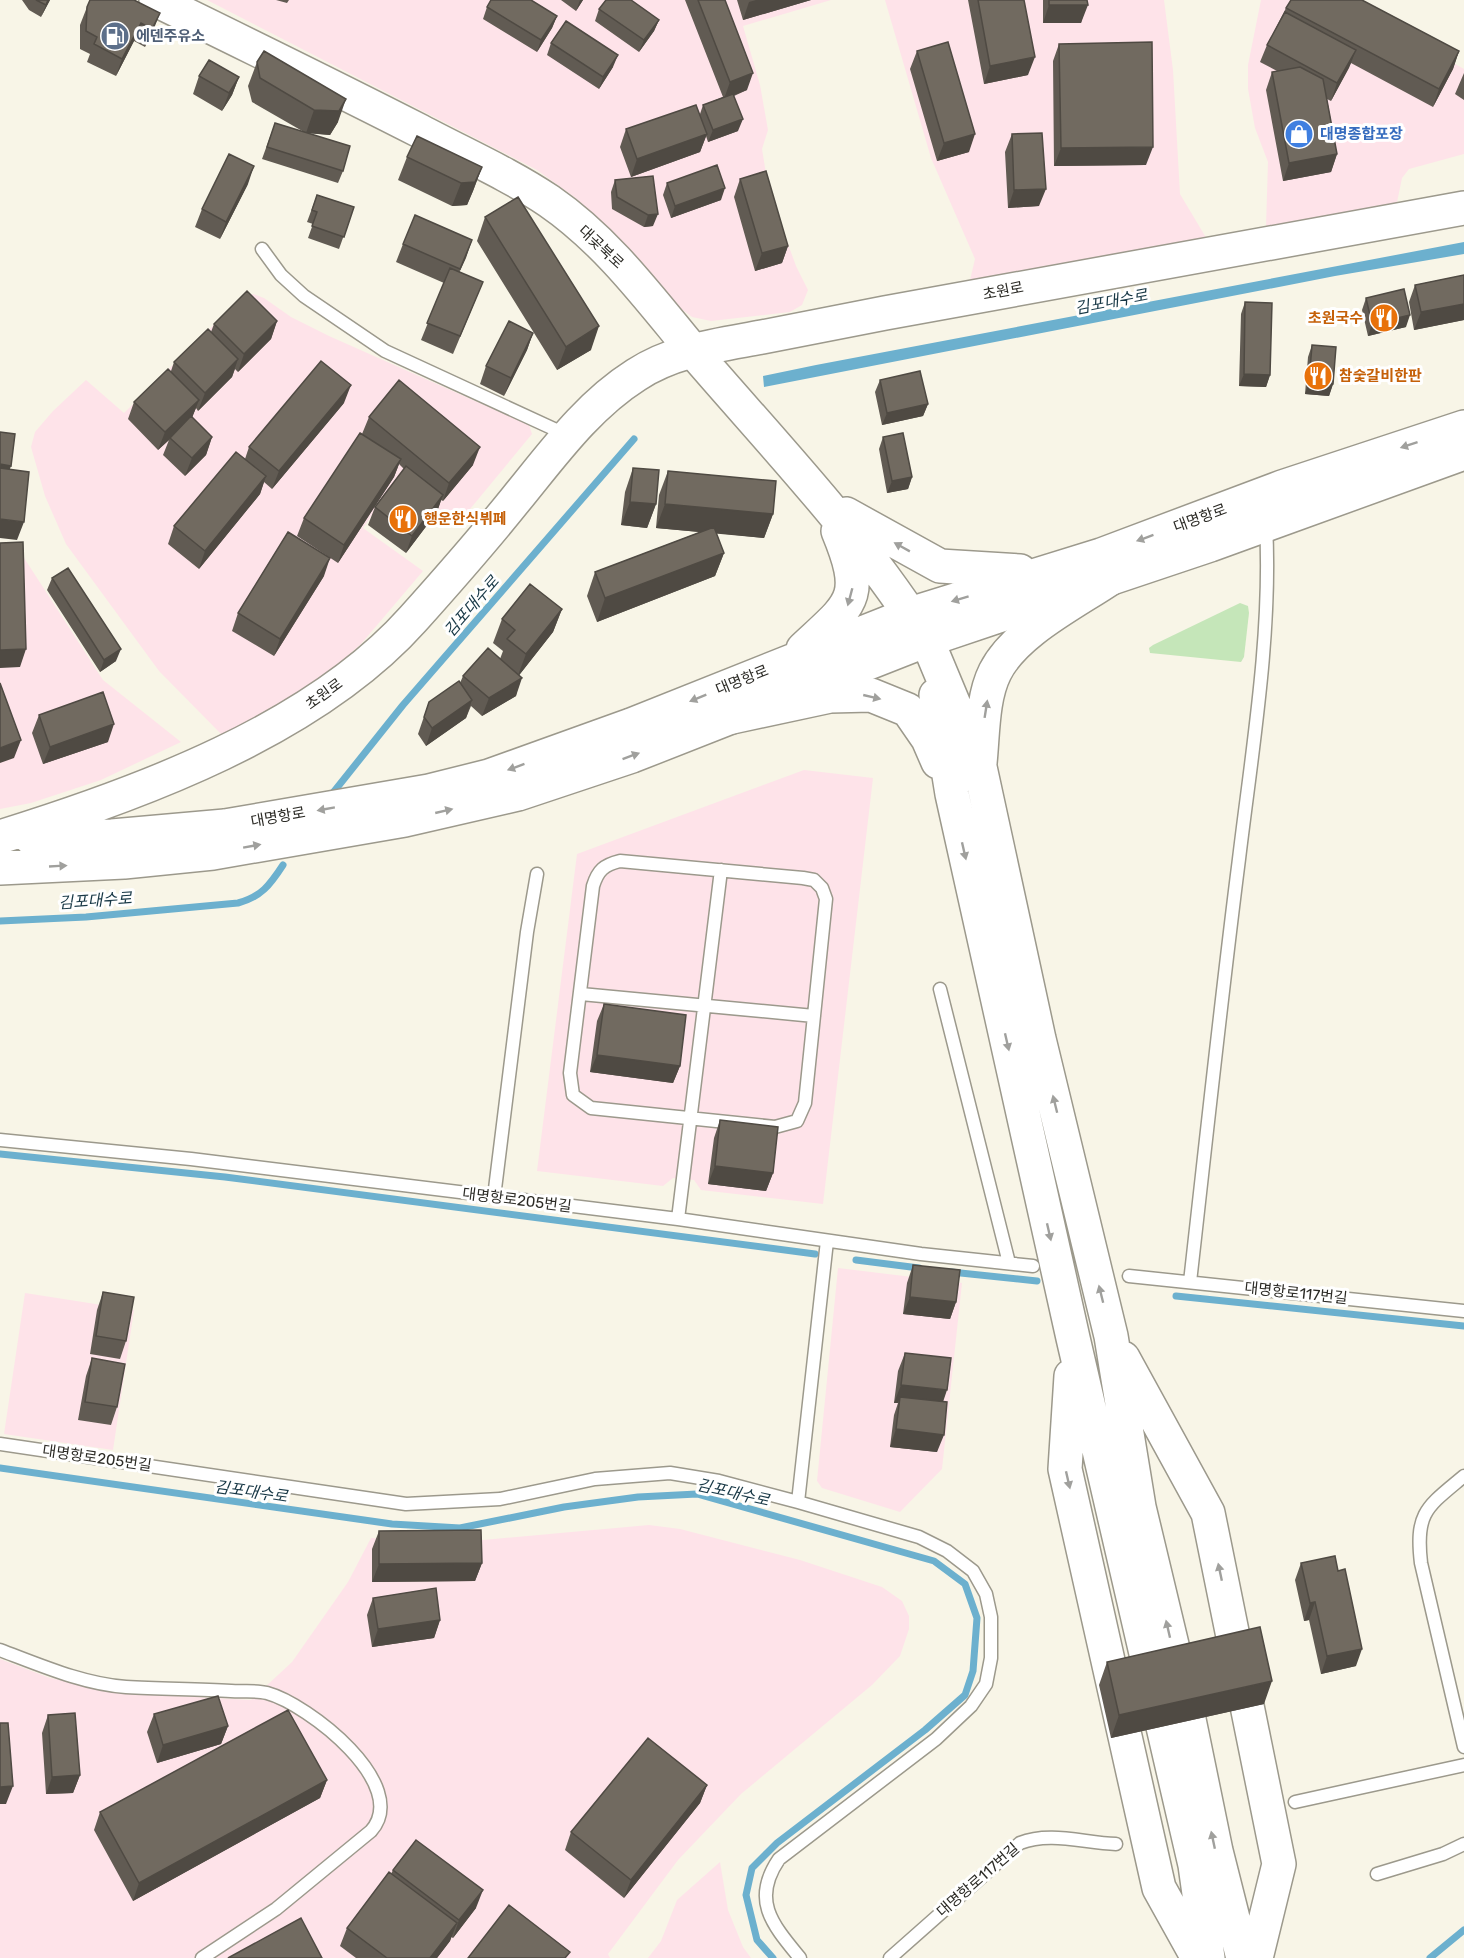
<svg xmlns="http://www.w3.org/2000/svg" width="1464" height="1958" font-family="Rubik,'Noto Sans KR',sans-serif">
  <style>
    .industrial { fill: #fee3e9 }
    .green { fill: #c5e6b9 }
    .water { fill: #6cb0ce }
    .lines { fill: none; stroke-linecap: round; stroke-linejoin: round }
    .stream { stroke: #6cb0ce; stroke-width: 7 }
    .lane-casing { stroke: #9c998c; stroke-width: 15 }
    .secondary-casing { stroke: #9c998c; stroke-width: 36 }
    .highway-casing { stroke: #9c998c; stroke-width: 36 }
    .lane { stroke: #fff; stroke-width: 12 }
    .secondary { stroke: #fff; stroke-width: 33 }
    .highway { stroke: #fff; stroke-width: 33 }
    .wall { fill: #615b53 }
    .shaded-wall { fill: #4f4a43 }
    .building { fill: #716a60; stroke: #4f4a43; stroke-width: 1.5 }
    .oneway { fill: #a0a09d }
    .labels { text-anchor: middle; stroke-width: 6; stroke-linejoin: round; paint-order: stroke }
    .service-label { font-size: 15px; font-weight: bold; fill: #4e5e75; stroke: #fff; text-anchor: start }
    .shop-label { font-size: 15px; font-weight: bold; fill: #366cbe; stroke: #fff; text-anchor: start }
    .street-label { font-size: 15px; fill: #2c2b26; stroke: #fff }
    .food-label { font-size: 15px; font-weight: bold; fill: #c56008; stroke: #fff; text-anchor: start }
    .water-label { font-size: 16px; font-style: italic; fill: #173745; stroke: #fff }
  </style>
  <rect width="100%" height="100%" fill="#f8f5e7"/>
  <path class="industrial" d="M207,0H831L743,26L760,85L768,130L762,149L769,192L796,266L808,290L802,305L790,312L711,321L692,317L676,305L619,240L577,199L537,170Z
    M885,0H1164L1173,70L1180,194L1211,246L975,288L970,280L975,259L931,158Z
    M1261,0H1342L1464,69V154L1409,169L1402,178L1396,207L1271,231L1266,226L1268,162L1255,128L1248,89V65Z
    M253,294L264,298L291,317L329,336L529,425L532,434L461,520L449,517L398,478L363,528L423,571L361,644L304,694L223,736L159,671L66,544L45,496L31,447L35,432L53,411L86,380L124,413L242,297Z
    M0,545L17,547L103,680L181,742L101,780L31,803L0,809Z
    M804,770L873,778L823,1204L701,1190L694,1180L673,1178L663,1186L537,1171L577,854Z
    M838,1268L962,1283L942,1469L900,1512L822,1488L817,1481Z
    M25,1293L134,1310L113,1450L4,1434Z
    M649,1525L680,1529L800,1560L882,1587L902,1601L909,1616V1629L900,1656L872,1685L741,1794L678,1860L608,1954L610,1958H0V1659L50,1678L121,1693L251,1700L292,1662L348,1582L371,1538L461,1542Z
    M720,1862L728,1910L743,1947L751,1958H648L661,1941L677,1900Z"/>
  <path class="green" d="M1240,603L1248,606L1249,613L1244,657L1241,662L1150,653L1149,648L1153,645Z"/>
  <path class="water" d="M1464,242V254L1335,276L764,387L763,376L816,365Z"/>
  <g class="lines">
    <path class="stream" d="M332,794L403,705L634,439
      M0,921L86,917L238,903C261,897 270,885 283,865
      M0,1154L225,1177L815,1254
      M856,1260L919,1268
      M951,1272L1037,1281
      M1176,1296L1464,1326
      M0,1468L392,1524L460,1528L564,1507L638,1497L697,1494L934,1561L965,1584L977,1618L973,1671L965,1695L925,1730L777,1843L752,1868L746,1895L757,1940L773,1958
      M1430,1958L1464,1930"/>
    <g class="lane-casing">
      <path id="lane" d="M262,249L281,275L304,296L385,351L567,435
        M620,861L803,878L814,880L822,888L826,899L805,1103L797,1121L775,1127L591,1108L573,1095L570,1073L593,886C598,870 604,865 620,861Z
        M940,989L1009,1263
        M581,994L814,1016
        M0,1140L191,1159L678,1219L921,1254L1033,1266
        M494,1197L527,932L537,874
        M678,1219L721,870
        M1129,1276L1464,1311
        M1190,1282C1206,1141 1221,1000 1239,859C1252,751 1272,633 1266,525
        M0,1444L406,1504L500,1499L595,1479L670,1473L719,1481L798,1502L919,1537L947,1551L973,1571L986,1594L991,1617V1658L986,1684L971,1706L936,1739L779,1859C751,1900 772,1924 800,1958
        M1464,1476C1427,1507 1415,1512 1421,1563L1464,1747
        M798,1502L827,1241
        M0,1650C40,1665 83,1684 126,1687C161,1689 196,1689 231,1691C242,1692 256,1690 267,1693C308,1704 412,1785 371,1831L276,1909L202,1958
        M1295,1802L1464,1765
        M1377,1874L1443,1854L1464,1844
        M890,1958L1020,1843C1050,1831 1084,1843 1116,1844"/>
    </g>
    <g class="secondary-casing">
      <path id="secondary" d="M156,0C244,43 332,86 420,131C463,154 509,174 549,201C607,241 649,298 693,351C772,443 855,529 921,631
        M846,514L940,566L1020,571
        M803,649C852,603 866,599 838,531
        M0,837C139,794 314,730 413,619C448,580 483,540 516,499C552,455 587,406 636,375C674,350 719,345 762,337C803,329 844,321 885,313C1078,277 1271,242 1464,208
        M32,839L112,836L225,826L429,791L489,776L631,725L910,614L1101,555L1282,487L1464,427
        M0,868L124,862L213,853L405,820L518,794L632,756L927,640L1210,545L1464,453"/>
    </g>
    <g class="highway-casing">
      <path id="highway" d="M927,640L980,767L1039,1039L1111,1336L1139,1507L1184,1695L1216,1851L1243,1958
        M936,695L952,794L1073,1338L1195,1865L1208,1958
        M732,717L830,696L871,695L908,710L928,739L938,762
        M980,763C983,734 982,698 995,672C1015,632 1074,603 1111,578
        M1123,1358L1208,1513L1279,1864L1256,1958
        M1071,1376L1065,1469L1159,1888L1198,1958"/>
    </g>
    <use href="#lane" class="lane"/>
    <use href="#secondary" class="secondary"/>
    <use href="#highway" class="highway"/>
  </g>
  <path class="wall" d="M22,0H50L41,17L29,10Z
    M134,0L153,31L145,47L134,41L116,76L87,62L90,54L80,49V25L87,7Z
    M276,0H289L287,3Z
    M561,0H583L576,11Z
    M685,0H725L747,90L734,96L738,131L708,142L706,136L700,152L631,177L620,147L626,129L700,114L703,105L723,97Z
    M737,0H811L743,20Z
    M968,0H1024L1028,75L984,84Z
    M1043,0H1087L1081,23H1043Z
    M487,7L557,16L552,28L537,52L483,19Z
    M1286,8L1459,51L1453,69L1433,107L1351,63L1331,101L1327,99L1337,154L1331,172L1283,181L1266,90L1272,72L1277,71L1260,62L1267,45Z
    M599,9L659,20L654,31L639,52L595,21Z
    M551,43L613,67L599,89L547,55Z
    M1059,44L1146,165L1054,166L1053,61Z
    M917,51L969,152L937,161L910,69Z
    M257,62L338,122L330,135L308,133L343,171L338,183L262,159L275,123L304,132L252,102L248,86Z
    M1464,73V100L1455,94Z
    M199,76L239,77L232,95L222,111L193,94Z
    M1012,134L1039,206L1008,208L1005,152Z
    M407,157L482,167L473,191L467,205L452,206L398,180Z
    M653,176V226L644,227L612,209L611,192L615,180Z
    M740,179L788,246L782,263L755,271L734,197Z
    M667,183L721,200L671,218L663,195Z
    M248,184L220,239L195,227L202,209Z
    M317,195L354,207L339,249L308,238L313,224L307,222Z
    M485,217L591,350L557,370L477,241Z
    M472,240L459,272L476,299L453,354L421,340L444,283L396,262L403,244Z
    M1464,275V320L1414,330L1409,302L1415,285Z
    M1366,298L1406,327L1368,336L1362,310Z
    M1245,302L1270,375L1266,387L1239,386L1241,314Z
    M277,321L271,339L238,372L235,369L232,377L198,411L196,408L192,417L212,437L206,455L185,476L163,455L169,440L158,450L128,419L134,402L171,371L174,362L211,332L214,324Z
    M533,333L527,350L504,396L480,384L486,366Z
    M1312,345L1333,384L1329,396L1305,394L1308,357Z
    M880,380L928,404L923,416L882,425L875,392Z
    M344,403L272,489L264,482L260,494L199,569L168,544L174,526L245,459L249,447Z
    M369,417L473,465L443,501L441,500L437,512L406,553L368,525L375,507L404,469L399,464L394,477L338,563L297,536L304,518L362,434Z
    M883,437L912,477L908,489L887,493L879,449Z
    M633,468L656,504L647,528L621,525L625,492Z
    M668,471L773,514L764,538L716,533L724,553L715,576L597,622L587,596L595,572L700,532L656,528L659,495Z
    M324,576L274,656L232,631L238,613Z
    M52,578L116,661L100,672L47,590Z
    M562,609L553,632L519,675L516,696L482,716L471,706L466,718L426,746L418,734L429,702L460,683L463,676L500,659L503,651L493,643L502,619Z
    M39,715L108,742L43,764L32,733Z
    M604,1004L680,1066L673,1083L590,1072L597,1021Z
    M720,1120L773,1173L766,1191L708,1184L714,1138Z
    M913,1265L956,1302L950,1319L903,1314L907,1283Z
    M103,1292L126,1341L120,1359L90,1354L97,1310Z
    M905,1353L943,1402L937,1452L890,1447L894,1415L898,1403H894L898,1371Z
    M92,1358L117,1407L111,1425L78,1420L86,1376Z
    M379,1531L482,1563L475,1581L372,1582V1549Z
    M1301,1563L1356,1666L1321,1674L1309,1620L1304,1621L1295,1580Z
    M373,1598L440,1620L434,1638L372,1647L367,1615Z
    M1107,1662L1264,1704L1111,1738L1099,1685Z
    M154,1714L228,1726L221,1744L157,1763L147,1732Z
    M48,1715L80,1775L73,1793L46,1794L42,1733Z
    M327,1780L320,1798L133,1901L94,1830L100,1812Z
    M707,1785L700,1803L624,1898L565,1850L571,1832Z
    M393,1870L476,1908L453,1938L451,1937L450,1941L437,1958H356L340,1946L347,1928L391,1874Z"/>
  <path class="shaded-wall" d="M48,0H50L41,17L46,5Z
    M580,0H583L576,11Z
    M756,0H811L743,20L749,2Z
    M1049,5H1088L1081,23H1043Z
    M160,13L153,31L145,47L152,29Z
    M557,16L552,28L537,52L541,40Z
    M659,20L654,31L639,52L644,40Z
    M141,23L134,41L116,76L122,59Z
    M1356,50L1349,68L1331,101L1337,83Z
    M1459,51L1453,69L1433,107L1439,89Z
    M618,55L613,67L599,89L603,77Z
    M1035,57L1028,75L984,84L990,66Z
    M753,73L747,90L724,99L730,82Z
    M239,77L232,95L222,111L229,93Z
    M346,99L338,122L330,135L306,133L314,110Z
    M743,119L738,131L708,142L713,130Z
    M707,134L700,152L631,177L637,159Z
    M975,134L969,152L937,161L944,143Z
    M1153,147L1146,165L1054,166L1061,148Z
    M1337,154L1331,172L1283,181L1289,163Z
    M254,166L248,184L220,239L226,222Z
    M482,167L473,191L467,205L452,206L461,183Z
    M725,188L721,200L671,218L675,206Z
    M1046,189L1039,206L1008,208L1014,190Z
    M658,214L653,226L644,227L648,215Z
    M472,240L466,258L453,286L460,269Z
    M788,246L782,263L755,271L762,253Z
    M1464,304V320L1414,330L1421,312Z
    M1410,315L1406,327L1368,336L1372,324Z
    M277,321L271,339L238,372L244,354Z
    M599,326L591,350L557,370L566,347Z
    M533,333L527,350L504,396L511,378Z
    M238,359L232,377L198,411L205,393Z
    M1244,374L1270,375L1266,387L1239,386Z
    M1309,382L1333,384L1329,396L1305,394Z
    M351,385L344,403L272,489L279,471Z
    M199,400L192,418L170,438L169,440L158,450L165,432Z
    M928,404L923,416L882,425L887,413Z
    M212,437L206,455L185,476L192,458Z
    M480,447L473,465L443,501L449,483Z
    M401,459L394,477L338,563L344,545Z
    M0,464L11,466L5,483H0Z
    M266,476L260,494L199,569L205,551Z
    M912,477L908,489L887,493L892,481Z
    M443,495L437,512L406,553L412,536Z
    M630,502L656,504L647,528L621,525Z
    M665,504L773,514L764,538L656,528Z
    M0,519L24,522L17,540L0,538Z
    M724,553L715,576L597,622L605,598Z
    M330,558L324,576L274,656L280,639Z
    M562,609L553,632L517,678L526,654Z
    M26,649L20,667L0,668V650Z
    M121,649L116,661L100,672L104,660Z
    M522,678L516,696L482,716L489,698Z
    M472,700L466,718L426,746L432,728Z
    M114,724L108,742L43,764L50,747Z
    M21,740L14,758L0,763V748Z
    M597,1055L680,1066L673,1083L590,1072Z
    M715,1166L773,1173L766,1191L708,1184Z
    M910,1297L956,1302L950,1319L903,1314Z
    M901,1385L947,1390L941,1408L900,1397L898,1403H894Z
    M896,1429L944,1435L937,1452L890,1447Z
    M482,1563L475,1581L372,1582L379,1564Z
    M1315,1602L1309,1620L1304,1621L1310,1603Z
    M440,1620L434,1638L372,1647L378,1629Z
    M1362,1649L1356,1666L1321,1674L1327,1656Z
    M1272,1681L1264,1704L1111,1738L1119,1715Z
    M228,1726L221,1744L157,1763L163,1745Z
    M80,1775L73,1793L46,1794L52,1777Z
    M327,1780L320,1798L133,1901L139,1883Z
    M707,1785L700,1803L624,1898L631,1880Z
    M13,1786L6,1804H0V1787Z
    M483,1890L476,1908L453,1938L459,1920Z
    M457,1923L450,1941L437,1958H430Z"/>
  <path class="building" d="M36,0H48L46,5Z
    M90,0H134L160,13L152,29L141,23L122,59L94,44L97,37L86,31L87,7Z
    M491,0H531L557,16L541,40L487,7Z
    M606,0H631L659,20L644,40L599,9Z
    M698,0H725L753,73L730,82Z
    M978,0H1024L1035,57L990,66Z
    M1049,0H1087L1088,5H1049Z
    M1291,0H1362L1459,51L1439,89L1286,8Z
    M1285,12L1356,50L1337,83L1267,45Z
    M566,21L618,55L603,77L551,43Z
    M948,42L975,134L944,143L917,51Z
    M1152,42L1153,147L1061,148L1059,44Z
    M264,51L346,99L339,111L314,110L260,78L257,62Z
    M209,60L239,77L229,93L199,76Z
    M1300,67L1323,79L1337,154L1289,163L1272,72Z
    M733,94L743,119L713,130L703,105Z
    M696,105L707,134L637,159L626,129Z
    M275,123L350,146L343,171L267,147Z
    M1042,133L1046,189L1014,190L1012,134Z
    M417,136L482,167L475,182L461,183L407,157Z
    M229,154L254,166L226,222L202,209Z
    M717,165L725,188L675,206L667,183Z
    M766,171L788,246L762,253L740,179Z
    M653,176L658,214L648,215L617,197L615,180Z
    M317,195L354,207L344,237L312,226L317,212L312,210Z
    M518,197L599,326L566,347L485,217Z
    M415,215L472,240L460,269L403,244Z
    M450,268L483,282L460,336L427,323Z
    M1464,275V304L1421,312L1415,285Z
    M1404,289L1410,315L1372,324L1366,298Z
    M247,291L277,321L244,354L214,324Z
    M1245,302L1272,303L1270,375L1244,374Z
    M509,321L533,333L511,378L486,366Z
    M208,329L238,359L205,393L174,362Z
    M1312,345L1336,347L1333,384L1309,382Z
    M321,361L351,385L279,471L249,447Z
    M168,369L199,400L165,432L134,402Z
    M920,371L928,404L887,413L880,380Z
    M399,380L480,447L449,483L369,417Z
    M191,416L212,437L192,458L170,438Z
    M0,432L15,434L11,466L0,464Z
    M360,433L401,459L344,545L304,518Z
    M903,433L912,477L892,481L883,437Z
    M236,452L266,476L205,551L174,526Z
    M406,466L443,495L412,536L375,507Z
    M0,468L29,472L24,522L0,519Z
    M633,468L659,470L656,504L630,502Z
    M668,471L776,481L773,514L665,504Z
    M714,527L724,553L605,598L595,572Z
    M288,532L330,558L280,639L238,613Z
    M23,542L26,649L0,650V543Z
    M68,568L121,649L104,660L52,578Z
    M530,584L562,609L526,654L507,639L515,630L502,619Z
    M488,648L522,678L489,698L463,676Z
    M459,681L472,700L432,728L424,717L429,702Z
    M0,683L21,740L0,748Z
    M103,692L114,724L50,747L39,715Z
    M604,1004L686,1015L680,1066L597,1055Z
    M720,1120L778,1127L773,1173L715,1166Z
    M913,1265L960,1270L956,1302L910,1297Z
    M103,1292L134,1297L126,1341L96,1336Z
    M905,1353L951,1358L947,1390L901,1385Z
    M92,1358L125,1364L117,1407L85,1402Z
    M900,1397L947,1402L944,1435L896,1429Z
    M481,1530L482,1563L379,1564V1531Z
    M1335,1556L1338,1571L1345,1569L1362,1649L1327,1656L1315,1602L1310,1603L1301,1563Z
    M436,1588L440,1620L378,1629L373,1598Z
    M1260,1627L1272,1681L1119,1715L1107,1662Z
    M218,1696L228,1726L163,1745L154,1714Z
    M288,1710L327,1780L139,1883L100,1812Z
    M75,1713L80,1775L52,1777L48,1715Z
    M0,1723H8L13,1786L0,1787Z
    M648,1738L707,1785L631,1880L571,1832Z
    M416,1840L483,1890L459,1920L393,1870Z
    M389,1872L457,1923L430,1958H387L347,1928Z
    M509,1905L570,1952L565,1958H468Z
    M301,1918L322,1958H228Z"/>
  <defs><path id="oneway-solid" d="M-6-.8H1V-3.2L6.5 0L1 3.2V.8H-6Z" transform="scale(1.5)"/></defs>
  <g class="oneway">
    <use href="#oneway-solid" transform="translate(1409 445) rotate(162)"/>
    <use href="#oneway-solid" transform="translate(1145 538) rotate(160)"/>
    <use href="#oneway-solid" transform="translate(902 547) rotate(-151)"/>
    <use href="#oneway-solid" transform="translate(850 597) rotate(105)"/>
    <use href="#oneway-solid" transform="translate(960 599) rotate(163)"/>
    <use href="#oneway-solid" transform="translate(872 697) rotate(13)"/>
    <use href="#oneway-solid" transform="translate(698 698) rotate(158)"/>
    <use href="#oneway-solid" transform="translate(986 709) rotate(-81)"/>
    <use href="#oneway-solid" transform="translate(631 756) rotate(-20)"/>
    <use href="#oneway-solid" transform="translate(516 767) rotate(160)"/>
    <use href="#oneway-solid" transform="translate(326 809) rotate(170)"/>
    <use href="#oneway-solid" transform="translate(444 811) rotate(-13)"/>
    <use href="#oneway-solid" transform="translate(252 846) rotate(-10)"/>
    <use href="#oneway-solid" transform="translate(964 851) rotate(77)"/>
    <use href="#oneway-solid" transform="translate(58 866) rotate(-3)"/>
    <use href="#oneway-solid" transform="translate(1007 1042) rotate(77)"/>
    <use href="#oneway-solid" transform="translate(1055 1104) rotate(-104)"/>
    <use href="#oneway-solid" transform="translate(1049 1232) rotate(77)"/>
    <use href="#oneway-solid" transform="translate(1101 1294) rotate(-104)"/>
    <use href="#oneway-solid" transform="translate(1068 1480) rotate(77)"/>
    <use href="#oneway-solid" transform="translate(1220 1572) rotate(-102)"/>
    <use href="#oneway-solid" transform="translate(1168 1629) rotate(-103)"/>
    <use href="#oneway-solid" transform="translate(1213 1840) rotate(-102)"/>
  </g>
  <defs>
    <g id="fuel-disc" transform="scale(1.5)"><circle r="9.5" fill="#5c6f8a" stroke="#fff"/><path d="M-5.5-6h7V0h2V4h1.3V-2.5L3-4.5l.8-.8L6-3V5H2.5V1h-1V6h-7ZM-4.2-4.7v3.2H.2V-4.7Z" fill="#fff"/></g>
    <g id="shop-disc" transform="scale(1.5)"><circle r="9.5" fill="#3f7fe0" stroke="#fff"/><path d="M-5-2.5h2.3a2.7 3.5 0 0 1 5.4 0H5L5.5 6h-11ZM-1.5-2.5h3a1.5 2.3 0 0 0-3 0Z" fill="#fff"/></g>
    <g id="restaurant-disc" transform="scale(1.5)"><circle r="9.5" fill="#e8710a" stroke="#fff"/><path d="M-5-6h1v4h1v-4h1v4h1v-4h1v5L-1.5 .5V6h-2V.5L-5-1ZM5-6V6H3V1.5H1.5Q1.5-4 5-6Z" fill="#fff"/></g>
  </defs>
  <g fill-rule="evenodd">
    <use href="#fuel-disc" x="115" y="36"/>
    <use href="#shop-disc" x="1299" y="134"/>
    <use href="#restaurant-disc" x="1384" y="318"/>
    <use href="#restaurant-disc" x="1318" y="376"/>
    <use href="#restaurant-disc" x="403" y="519"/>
  </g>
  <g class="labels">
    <g class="service-label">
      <text x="136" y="41">에덴주유소</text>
    </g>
    <g class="shop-label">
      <text x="1320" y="139">대명종합포장</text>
    </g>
    <g class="street-label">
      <text transform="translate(601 247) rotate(43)" y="5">대곶북로</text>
      <text transform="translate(1003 291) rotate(-11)" y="5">초원로</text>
      <text transform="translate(1200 518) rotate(-20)" y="5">대명항로</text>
      <text transform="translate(742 680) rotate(-22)" y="5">대명항로</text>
      <text transform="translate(324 694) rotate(-36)" y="5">초원로</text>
      <text transform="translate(278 817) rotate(-10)" y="5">대명항로</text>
      <text transform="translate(517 1200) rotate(7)" y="5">대명항로205번길</text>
      <text transform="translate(1296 1293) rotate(6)" y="5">대명항로117번길</text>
      <text transform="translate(97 1458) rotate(8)" y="5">대명항로205번길</text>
      <text transform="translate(978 1880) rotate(-41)" y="5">대명항로117번길</text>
    </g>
    <g class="food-label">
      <text x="1363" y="323" text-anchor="end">초원국수</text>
      <text x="1339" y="381">참숯갈비한판</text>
      <text x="424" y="524">행운한식뷔페</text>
    </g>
    <g class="water-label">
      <text transform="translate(1111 301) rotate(-11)" y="6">김포대수로</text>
      <text transform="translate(471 606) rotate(-49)" y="6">김포대수로</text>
      <text transform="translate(95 900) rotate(-4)" y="6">김포대수로</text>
      <text transform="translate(251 1491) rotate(8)" y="6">김포대수로</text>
      <text transform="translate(733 1492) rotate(13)" y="6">김포대수로</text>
    </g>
  </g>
</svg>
